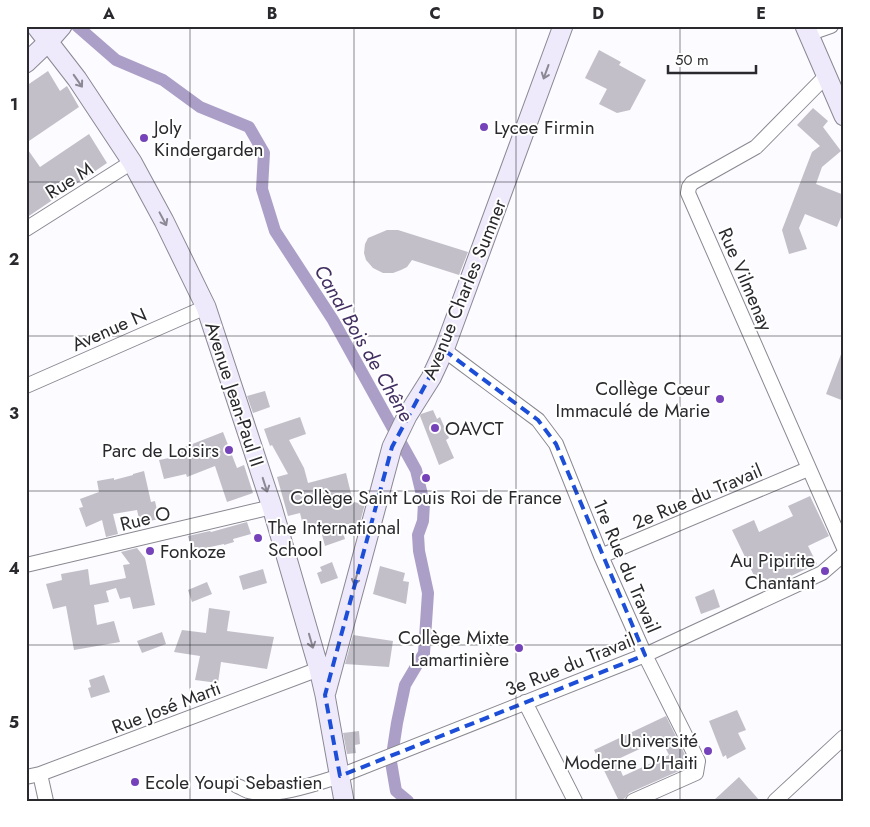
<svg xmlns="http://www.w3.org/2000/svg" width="870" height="827" font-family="Jost,sans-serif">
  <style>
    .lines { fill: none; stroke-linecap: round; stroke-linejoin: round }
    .canal { stroke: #ac9fc7; stroke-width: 12 }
    .building { fill: #c2bfc9; fill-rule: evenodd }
    .street-casing { stroke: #8a8891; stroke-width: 16 }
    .secondary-casing { stroke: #8a8891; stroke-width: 21 }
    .street { stroke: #fff; stroke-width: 14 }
    .secondary { stroke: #efe9fc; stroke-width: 19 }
    .oneway { stroke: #8c8994 }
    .marked { fill: none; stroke: #1d4ed8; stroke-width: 4; stroke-dasharray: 10 6; stroke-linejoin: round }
    .grid { fill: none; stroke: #2a292d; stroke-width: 1; stroke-opacity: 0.55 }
    .poi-dot { fill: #7542b9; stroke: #fff; stroke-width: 2 }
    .labels { text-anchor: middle; stroke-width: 4; stroke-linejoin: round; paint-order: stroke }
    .poi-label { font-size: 19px; fill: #2a292d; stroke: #fff; text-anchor: start }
    .street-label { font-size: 19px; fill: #2a292d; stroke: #fff }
    .water-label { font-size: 20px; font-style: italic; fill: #432f62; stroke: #fff }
    .neatline { fill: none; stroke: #2a292d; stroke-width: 2 }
    .grid-label { font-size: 16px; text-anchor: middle; font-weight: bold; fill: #2a292d }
  </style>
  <rect width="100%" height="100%" fill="#fcfbff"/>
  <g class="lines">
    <path class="canal" d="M77,26L116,60L163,80L200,107L249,127L264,153L262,189L275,231L333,320L416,470L424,503L423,521L418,535L419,551L428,593L424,653L405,685L397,723L391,762L396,791L408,801"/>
  </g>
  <path class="building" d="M599,50L621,62L619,65L646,80L630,110L617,113L599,104L607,89L585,78Z
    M48,71L60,91L67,86L79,107L26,143V86Z
    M813,108L828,121L823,127L841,151L822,167L816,184L844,195V210L837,227L805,214L799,228L807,249L789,254L782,230L812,152L820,146L797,125Z
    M89,134L107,163L26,218V147L40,167Z
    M387,230H398L468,252L459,275L412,260L407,267L401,270L393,273H383L373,268L366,260L364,253L365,244L368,238Z
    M843,349H844V401L826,394Z
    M265,391L270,407L253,413L247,396Z
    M433,410L437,419L440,417L449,438L446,440L454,458L439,465L420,416L421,414Z
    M300,417L306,434L289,440L304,468L308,483L346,473L353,502L365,504L359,526L340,523L345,539L325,546L319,524L304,529L300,513L288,516L277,477L288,474L272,445L270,446L264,429Z
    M223,432L237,468L244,465L253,493L227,502L215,466L187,477L186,474L164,479L159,460L179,456L177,450Z
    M144,471L151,502L155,501L159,519L140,523L137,510L113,514L118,534L106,537L102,520L86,527L79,508L83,507L80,499L99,492L97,481L114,478V480L133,475V474Z
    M810,496L829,536L808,546L817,564L761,590L732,530L754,520L759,532L793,516L788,506Z
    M247,522L251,534L233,539L234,542L224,545V544L192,551L188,536L210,531L211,532Z
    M137,548L145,558L155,605L133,609L130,597L120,599L116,588L106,591L109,602L94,605L97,625L114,621L120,642L74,650L66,606L53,609L46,584L62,580L61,574L88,569L90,585L126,578L123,565L130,564L121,552Z
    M332,562L338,578L321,584L317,573L322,571L320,567Z
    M380,566L405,573L403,581L409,582L406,604L373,594Z
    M263,569L267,583L243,590L239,576Z
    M207,582L212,594L192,602L188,590Z
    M714,589L720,607L701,614L695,597Z
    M209,608L230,611L227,631L274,637L267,669L221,662L218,683L195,680L200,656L174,652L182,630L206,633Z
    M162,632L166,644L142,653L137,641Z
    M353,635L393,641L389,667L345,664Z
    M104,675L110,692L91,698L88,688L91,687L89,680Z
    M737,710L746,730L738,733L746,749L727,759L726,755L723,757L709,721Z
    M666,716L689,763L688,767L629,793L625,798L619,801L594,750ZM661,739L669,755L623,776L616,760Z
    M359,731L360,744L355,745L356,753L347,754L343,733Z
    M739,777L760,801H713Z"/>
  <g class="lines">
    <g class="street-casing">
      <path id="street" d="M808,34L831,26
        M826,76L756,147L692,183L689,187L688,193L844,548
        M26,229L132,162
        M444,350L538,420L556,444L601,556L645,655L698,761L696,773L633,801
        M26,386L206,307
        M601,556L808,469
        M26,565L272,507
        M525,702L575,801
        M40,774L46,801
        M26,777L40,774L319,669
        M237,786C241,787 245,790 248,791C275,798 315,784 340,776L645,655L822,573L844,554
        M775,801L844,737"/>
    </g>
    <g class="secondary-casing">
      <path id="secondary" d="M36,26L77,79L132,162L164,221L206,307L272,507L319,669L325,695L344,801
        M805,26L844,116
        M26,63L48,42L62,26
        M326,692L392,447L407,416L431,378L444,350L563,26"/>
    </g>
    <use href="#street" class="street"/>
    <use href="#secondary" class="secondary"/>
  </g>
  <defs><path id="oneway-shaft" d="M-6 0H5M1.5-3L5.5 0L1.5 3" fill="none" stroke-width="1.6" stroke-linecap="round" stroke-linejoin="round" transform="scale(1.25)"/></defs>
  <g class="oneway">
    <use href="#oneway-shaft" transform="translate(546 72) rotate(110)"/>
    <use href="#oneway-shaft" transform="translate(78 81) rotate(55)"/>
    <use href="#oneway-shaft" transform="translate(163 219) rotate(62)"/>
    <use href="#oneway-shaft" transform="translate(265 485) rotate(72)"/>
    <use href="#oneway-shaft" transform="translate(356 578) rotate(105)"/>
    <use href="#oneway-shaft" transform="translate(311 641) rotate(74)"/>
  </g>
  <path class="marked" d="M444,350L538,420L556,444L645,655L340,776L325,695L392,447Z"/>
  <path class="grid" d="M190,26V801M354,26V801M516,26V801M680,26V801M26,182H844M26,336H844M26,491H844M26,645H844"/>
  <g class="poi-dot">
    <circle cx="484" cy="127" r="5"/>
    <circle cx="144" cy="138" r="5"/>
    <circle cx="720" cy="399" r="5"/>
    <circle cx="435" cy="428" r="5"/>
    <circle cx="229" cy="450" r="5"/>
    <circle cx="426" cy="478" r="5"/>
    <circle cx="258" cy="538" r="5"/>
    <circle cx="150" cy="551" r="5"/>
    <circle cx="825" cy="571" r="5"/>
    <circle cx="519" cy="648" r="5"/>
    <circle cx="708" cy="751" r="5"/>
    <circle cx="135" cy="782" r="5"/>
  </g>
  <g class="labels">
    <g class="poi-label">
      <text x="154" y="134">Joly<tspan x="154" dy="22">Kindergarden</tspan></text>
      <text x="494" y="134">Lycee Firmin</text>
      <text x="710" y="395" text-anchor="end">Collège Cœur<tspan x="710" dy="22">Immaculé de Marie</tspan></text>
      <text x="445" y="435">OAVCT</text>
      <text x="219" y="457" text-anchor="end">Parc de Loisirs</text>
      <text x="426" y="504" text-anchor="middle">Collège Saint Louis Roi de France</text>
      <text x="268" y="534">The International<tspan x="268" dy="22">School</tspan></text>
      <text x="160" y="558">Fonkoze</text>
      <text x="815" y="567" text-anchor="end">Au Pipirite<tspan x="815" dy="22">Chantant</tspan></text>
      <text x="509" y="644" text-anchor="end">Collège Mixte<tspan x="509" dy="22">Lamartinière</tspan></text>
      <text x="698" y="747" text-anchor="end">Université<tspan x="698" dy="22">Moderne D'Haiti</tspan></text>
      <text x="145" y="789">Ecole Youpi Sebastien</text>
    </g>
    <g class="street-label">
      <text transform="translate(69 180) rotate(-32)" y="7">Rue M</text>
      <text transform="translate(746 279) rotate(67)" y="7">Rue Vilmenay</text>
      <text transform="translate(464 289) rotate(-68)" y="7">Avenue Charles Sumner</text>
      <text transform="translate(109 329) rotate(-24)" y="7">Avenue N</text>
      <text transform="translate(235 394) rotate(72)" y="7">Avenue Jean-Paul II</text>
      <text transform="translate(697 496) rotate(-23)" y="7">2e Rue du Travail</text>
      <text transform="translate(145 518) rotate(-14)" y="7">Rue O</text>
      <text transform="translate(627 566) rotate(67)" y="7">1re Rue du Travail</text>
      <text transform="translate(570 664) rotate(-22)" y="7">3e Rue du Travail</text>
      <text transform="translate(166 707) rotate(-21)" y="7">Rue José Marti</text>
    </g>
    <g class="water-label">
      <text transform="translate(364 343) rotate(60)" y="7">Canal Bois de Chêne</text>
    </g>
  </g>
  <rect width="870" height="827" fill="none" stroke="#ffffff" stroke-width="55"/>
  <path d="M668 65v8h88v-8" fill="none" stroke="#2a292d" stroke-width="2.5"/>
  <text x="675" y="65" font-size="15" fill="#2a292d" stroke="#ffffff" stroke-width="4" paint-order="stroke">50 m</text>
  <rect x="28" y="28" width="814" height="772" class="neatline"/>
  <g class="grid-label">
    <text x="109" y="19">A</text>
    <text x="272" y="19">B</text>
    <text x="435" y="19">C</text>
    <text x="598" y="19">D</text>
    <text x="761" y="19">E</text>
    <text x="14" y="110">1</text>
    <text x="14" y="265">2</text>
    <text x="14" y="419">3</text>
    <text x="14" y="574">4</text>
    <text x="14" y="728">5</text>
  </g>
</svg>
